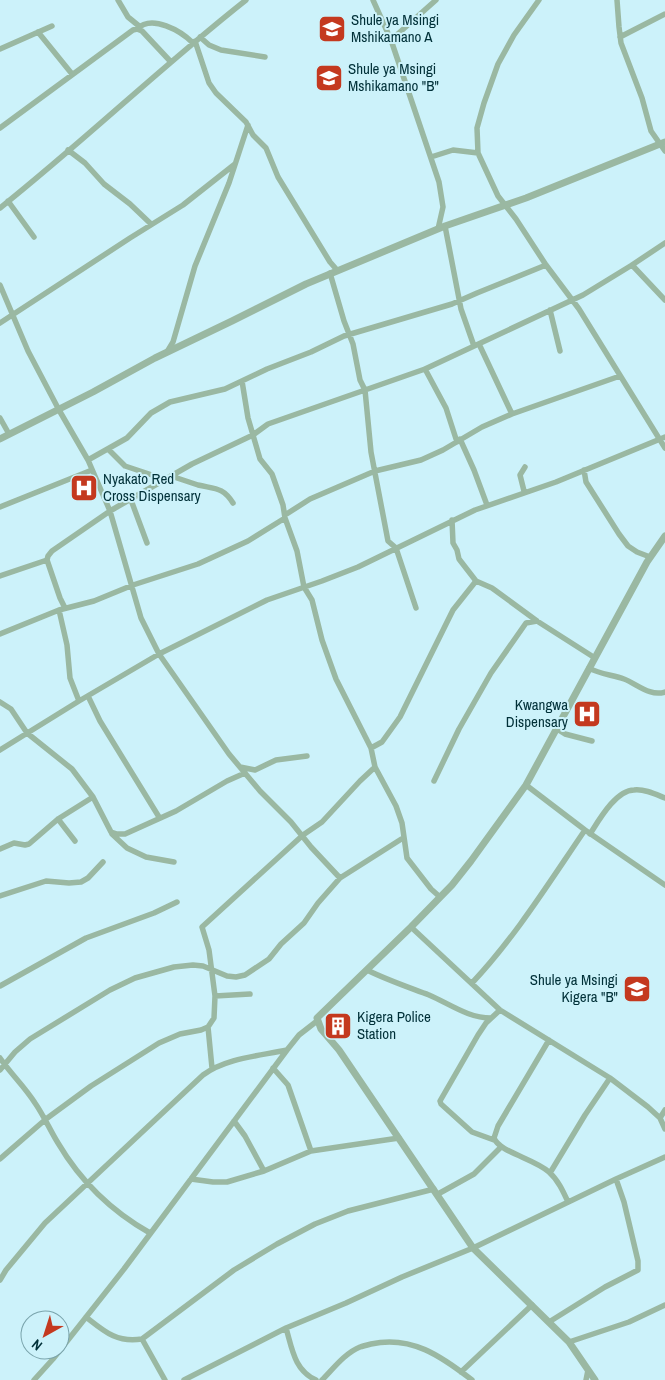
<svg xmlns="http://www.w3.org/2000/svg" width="665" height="1380" font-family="'Archivo Narrow',sans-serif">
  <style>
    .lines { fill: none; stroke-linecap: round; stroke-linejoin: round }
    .minor { stroke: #9ab8a2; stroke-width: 5.5 }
    .tertiary { stroke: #9ab8a2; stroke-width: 7 }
    .labels { text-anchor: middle; stroke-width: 4; stroke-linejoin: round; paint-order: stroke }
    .poi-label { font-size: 15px; fill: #003038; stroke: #ccf2fa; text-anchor: start }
  </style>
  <rect width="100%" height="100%" fill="#ccf2fa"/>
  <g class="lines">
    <path class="minor" d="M118,0L128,17L139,26
      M373,0L391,40L439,182L443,207L438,229
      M539,0L514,35L498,64L484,103L477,128L478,153L498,196L516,219L546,265L579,309L665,448
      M617,0L619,27L621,43L642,98L651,131L665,151
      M137,29C152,14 181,31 193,43
      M38,32L72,74
      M200,37L209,45L221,50L265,57
      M620,37L665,14
      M391,40L436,0
      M195,41L209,83L216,93L246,122L253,135L266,148L278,177L330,262L337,270
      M0,49L52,26
      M0,128L133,30L137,29L142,31L171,62
      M68,150L85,163L104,184L130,204L151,224
      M431,157L453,150L478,153
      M8,201L34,237
      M0,208C84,141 161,67 246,0
      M445,226L461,309L474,346
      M632,265L665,300
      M330,273L344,321L353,344L360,380L365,390L371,452L388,541L396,548L416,608
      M0,285L28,351L59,410L88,460L110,511L141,618L159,654L229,754L260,791L291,822L311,847L340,878
      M550,310L560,351
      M0,323L130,238L183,205L235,164
      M479,344L512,414
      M167,352L173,342L195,266L229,183L248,125
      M425,369L446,408L457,442
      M0,418L9,434
      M460,439L474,470L487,505
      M109,450L125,466L164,479
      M88,460L127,438L151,413L170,402L225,389L267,369L311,352L344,336L452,304L477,293L546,265
      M584,470L586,482L619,534L628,546L637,552L650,557
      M171,476C180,479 189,482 198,485C215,489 223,487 233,503
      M524,491L520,475L525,467
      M131,500L147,543
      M0,507L92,470
      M285,515L310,499L375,471L421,460L443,450L482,427L512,414L620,376
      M285,518L297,551L304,587L312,600L322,640L336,679L371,748L375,767L396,806L402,823L407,858L431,889L440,897
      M452,520L453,543L457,550L459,559L476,581L492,588L537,621L595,658
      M0,576L47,560
      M65,608L60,598L47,560L48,556L52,551L110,511L192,464L253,435L268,424L425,369L583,295L632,265L665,243
      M59,610L67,645L70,678L79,701
      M0,634L59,610L94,601L133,585L198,564L248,541L285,518L283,505L272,474L260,459L248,418L242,381
      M589,668C599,674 613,675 624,679C637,684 650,697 665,692
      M88,696L100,721L159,817
      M0,702L11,709L27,733L72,769L93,797L111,832L117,834H125L176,811L227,781L245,773
      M557,729L565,734L592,741
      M371,748L382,742L400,717L453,610L476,581
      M0,750L79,701L159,654L267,600L322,581L358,567L475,510L556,482L665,437
      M240,767L255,770L276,760L307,756
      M434,781L459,729L491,673L526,623L537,621
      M526,785L585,830L665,885
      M58,819L75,841
      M112,834L127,848L146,857L174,862
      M590,834C599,820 616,790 634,790C645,789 655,794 665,798
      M0,849L14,843L25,845L29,844L58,819L93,797
      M0,896L46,881L69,883L81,882L88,878L103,862
      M411,927L500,1010L610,1078L648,1107L660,1118
      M367,970C387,980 408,987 429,995C450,1004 468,1018 491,1018
      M472,983C516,936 548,884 585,830
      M0,986L86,938L154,913L177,902
      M215,996L250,994
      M208,1027L212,1068
      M549,1040L498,1126L494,1138C499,1152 535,1159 549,1172C558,1180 563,1191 568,1202
      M0,1058C11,1074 25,1087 35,1103C44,1116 50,1130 58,1143C81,1182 111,1211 150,1233
      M273,1068L288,1085L311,1151
      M0,1070L15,1052L30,1039L110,990L135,978L174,967L193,965L203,966L227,976L236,977L245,975L269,959L281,944L304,923L318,903L340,878L403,838
      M665,1110L660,1118L665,1129
      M234,1121L245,1136L264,1171
      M494,1140L472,1132L441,1104L440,1101L478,1035L486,1023L500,1010
      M0,1159L46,1119L91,1086L159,1043L180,1034L201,1030L208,1027L214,1018L215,996L209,950L202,927L303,835L322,822L360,781L375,767
      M550,1173L585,1115L610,1078
      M191,1179L213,1182H227L264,1171L311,1151L399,1138
      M438,1194L474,1174L501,1147
      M0,1280L6,1270L45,1223L203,1075C226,1058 259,1056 287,1050
      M86,1317C105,1332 117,1343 142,1339L234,1270L277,1244L315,1224L348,1211L434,1189
      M549,1322L605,1287L638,1270V1261L624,1202L616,1179
      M286,1328C292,1348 294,1370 316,1380
      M142,1339L165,1380
      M569,1342L629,1322L665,1305
      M461,1372L532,1305
      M34,1380L53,1359L124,1269L287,1050L299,1035L317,1021
      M184,1380L286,1328L346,1303L402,1277L473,1248L616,1179L665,1157
      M322,1380C333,1369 345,1353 360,1347C363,1346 367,1345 371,1344C411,1335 441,1356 472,1380
      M586,1380L588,1370"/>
    <path class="tertiary" d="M0,439L93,392L155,358L232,321L306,284L445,226L526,198L665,142
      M595,1380L569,1342L473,1248L339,1050L321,1029L317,1018L411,927L452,885L471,861L526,785L647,562L665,536"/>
  </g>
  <defs>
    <g id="school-square" transform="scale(1.4375)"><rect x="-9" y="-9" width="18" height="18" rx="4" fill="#c4391f" stroke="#ccf2fa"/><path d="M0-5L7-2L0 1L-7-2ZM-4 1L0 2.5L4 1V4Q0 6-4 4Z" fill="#fff"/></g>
    <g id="hospital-square" transform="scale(1.4375)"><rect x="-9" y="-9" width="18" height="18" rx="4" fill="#c4391f" stroke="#ccf2fa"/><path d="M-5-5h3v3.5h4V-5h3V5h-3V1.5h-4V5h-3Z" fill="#fff"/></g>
    <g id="building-square" transform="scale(1.4375)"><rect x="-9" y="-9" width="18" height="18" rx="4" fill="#c4391f" stroke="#ccf2fa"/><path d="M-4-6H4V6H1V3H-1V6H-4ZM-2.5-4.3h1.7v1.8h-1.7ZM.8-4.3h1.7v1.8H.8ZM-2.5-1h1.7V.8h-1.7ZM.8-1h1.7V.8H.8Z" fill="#fff"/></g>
  </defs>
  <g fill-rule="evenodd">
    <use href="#school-square" x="332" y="29"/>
    <use href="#school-square" x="329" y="78"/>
    <use href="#hospital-square" x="84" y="488"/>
    <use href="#hospital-square" x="587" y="714"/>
    <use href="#school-square" x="637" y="989"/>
    <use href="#building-square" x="338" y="1026"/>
  </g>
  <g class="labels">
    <g class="poi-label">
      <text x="351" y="25">Shule ya Msingi<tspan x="351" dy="17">Mshikamano A</tspan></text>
      <text x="348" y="74">Shule ya Msingi<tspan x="348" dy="17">Mshikamano "B"</tspan></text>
      <text x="103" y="484">Nyakato Red<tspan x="103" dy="17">Cross Dispensary</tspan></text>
      <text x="568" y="710" text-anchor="end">Kwangwa<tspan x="568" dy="17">Dispensary</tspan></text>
      <text x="618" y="985" text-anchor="end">Shule ya Msingi<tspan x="618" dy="17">Kigera "B"</tspan></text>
      <text x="357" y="1022">Kigera Police<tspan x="357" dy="17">Station</tspan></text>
    </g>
  </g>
  <g transform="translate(45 1335) rotate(219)"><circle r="24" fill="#ccf2fa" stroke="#7aa4ac"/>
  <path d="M0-4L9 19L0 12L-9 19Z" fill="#c4391f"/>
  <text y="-8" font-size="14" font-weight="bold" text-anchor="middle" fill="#003038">N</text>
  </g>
</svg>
